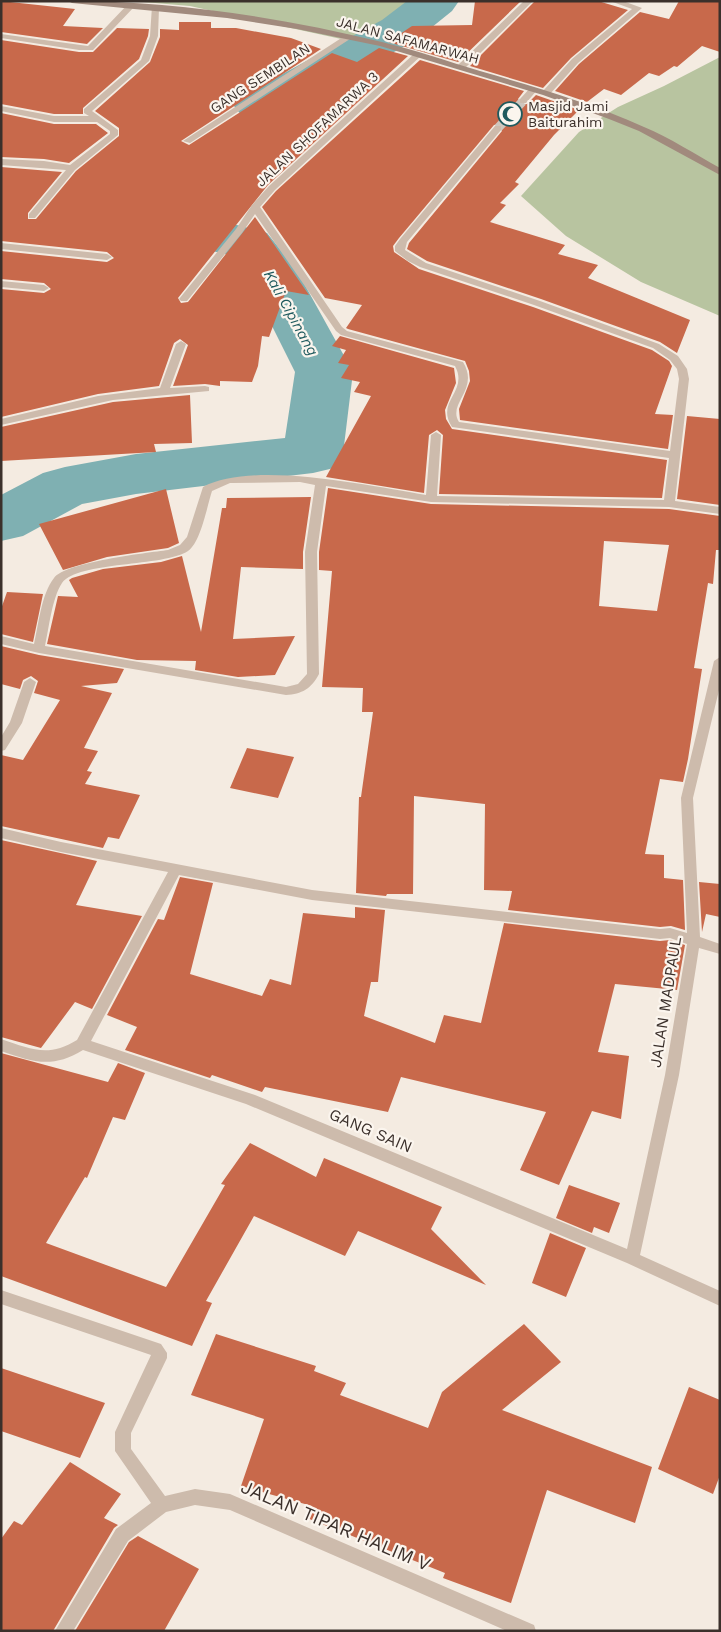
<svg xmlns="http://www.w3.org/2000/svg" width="721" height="1632" font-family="'Work Sans',sans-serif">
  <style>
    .green { fill: #b8c4a0 }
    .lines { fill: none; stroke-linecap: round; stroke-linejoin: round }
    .river { fill: #7fb0b2; fill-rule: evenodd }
    .building { fill: #c8694b; fill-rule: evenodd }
    .street-tunnel { stroke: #cfc6bd; stroke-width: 9; stroke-dasharray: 9 4.5; stroke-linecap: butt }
    .street { fill: #cdbbac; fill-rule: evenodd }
    .secondary { fill: #a18a7d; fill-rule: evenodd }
    .labels { text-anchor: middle; stroke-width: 4.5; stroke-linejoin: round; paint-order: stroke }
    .far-street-label { font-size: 14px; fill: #3b302b; stroke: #fbf5ee }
    .far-poi-label { font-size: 14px; fill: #3b302b; stroke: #fbf5ee; text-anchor: start }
    .far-water-label { font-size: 15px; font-style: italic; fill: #1f5a5e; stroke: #fbf5ee }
    .street-label { font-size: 16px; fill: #3b302b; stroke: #fbf5ee }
    .near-street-label { font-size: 19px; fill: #3b302b; stroke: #fbf5ee }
  </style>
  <rect width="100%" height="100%" fill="#f4ebe1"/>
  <path class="green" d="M132,1H416L355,42L190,6Z
    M720,57V316L641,282L566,236L521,196L579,132L618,107L664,86Z"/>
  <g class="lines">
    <path class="river" d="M407,1H459L452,11L416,40L276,116L259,121L242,116L234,106L242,96L382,20Z
      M134,206L153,211L154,213L214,219L267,233L296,269L353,372L343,454L334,468L313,473L136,494L82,504L23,536L1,541V495L43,473L65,467L136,454L285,438L295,372L251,284L229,255L212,251L133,243L114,238L106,227L115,211Z"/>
  </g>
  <path class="building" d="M1,1L75,9L63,26L103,28L87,44L1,32Z
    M475,1H521L458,62L388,42L412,26L472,25Z
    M535,1H598L628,10L571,58L543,88L470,66Z
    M679,1H720V52L702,46L677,67L674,66L659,76L649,73L621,95L604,89L587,102L555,91L579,64L640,12L669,19Z
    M179,22H211V28H236L291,38L321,49L181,141L189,145L332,53L357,62L379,48L408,56L268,185L178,298L181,303L188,302L255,217L309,295L286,291L269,337L262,336L258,366L252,382L220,381V386L205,384L173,386L188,345L180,339L174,343L159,386L98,394L1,417V289L44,293L51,289L44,283L1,279V251L107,262L114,258L107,252L1,241V167L62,172L28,213V219H36L76,171L119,136V128L95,111L150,62L160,37V29L179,30Z
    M117,28L149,29L148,36L139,59L83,108V114H54L1,104V40L79,52H93Z
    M420,60L524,91L518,99L520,105L527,104L536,95L579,110L554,135L515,182L519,184L500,203L506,205L490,222L565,245L558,254L598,265L588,278L690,320L677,353L660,342L541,299L427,261L407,249L409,243L502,131L501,124L494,125L399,238L393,246L394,252L419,269L533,307L652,350L669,361L672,366L655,414L673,415L668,449L460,420L459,409L470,381L469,371L465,361L348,329L346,328L362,305L325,298L262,207L276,191Z
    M1,113L54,124H96L108,133L69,163L44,159L1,157Z
    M340,336L454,368L456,383L445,410L446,419L452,429L667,460L662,498L439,494L443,435L437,430L429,435L424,493L326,477L371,396L354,392L360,382L341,378L349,365L338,363L346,350L332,346Z
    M190,395L192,443L154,444L156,452L1,461V427L113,402Z
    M687,416L720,419V505L677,499Z
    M328,488L431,504L669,509L720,516V550H716L713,584L708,583L694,668L702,669L688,759L683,782L660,779L645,854L664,855V878L683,880L685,930L671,926L660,927L508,910L512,891L484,890L485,804L414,796L413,894H387L386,896L356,893L359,797H361L373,712H362L363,688L322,687L332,571L319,570V552ZM604,541L669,545L657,611L599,606Z
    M166,489L179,543L168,548L107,557L63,570L39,524Z
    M311,497L303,552V569L241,567L233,639L295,636L275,675L238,677L195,670L196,661L137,660L47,644L58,596L78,597L69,580L72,578L103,569L161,562L182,556L201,632L222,508H226L227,498Z
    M7,592L43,594L33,642L1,634V609Z
    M1,646L39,655L124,669L117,683L81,686L112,693L84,748L98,751L87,771L92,772L85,784L140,795L119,839L108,837L103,848L1,826V755L23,760L60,700L34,693L38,681L31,676L23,680L20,689L1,684Z
    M247,748L294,757L278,798L230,788Z
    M1,840L97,861L76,905L142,916L92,1009L75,1002L41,1048L1,1037Z
    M180,877L213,883L190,974L262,996L270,979L291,985L303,913L355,918V907L385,910L378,982H371L364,1016L435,1043L444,1015L481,1023L504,923L660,941L670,940L685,945L677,990L615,984L598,1052L629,1056L621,1119L592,1111L559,1185L520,1170L546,1112L401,1077L388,1112L265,1087L262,1092L212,1075L210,1078L125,1050L137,1027L107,1015L158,919L164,920Z
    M699,882L720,884V917L706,914L702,932Z
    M1,1053L108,1082L118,1063L145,1073L125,1120L113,1117L87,1178L85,1177L46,1243L166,1287L225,1185L221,1184L250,1143L316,1177L324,1158L442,1207L431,1229L486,1285L358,1231L345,1256L254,1216L206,1301L212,1303L192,1346L1,1276Z
    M569,1185L620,1203L609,1233L594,1227L592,1233L556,1218Z
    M550,1233L586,1248L566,1297L532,1283Z
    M524,1324L561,1362L502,1410L652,1467L635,1523L547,1490L511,1603L443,1578L445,1573L307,1518L312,1506L241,1486L264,1419L191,1395L216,1334L316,1366L314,1371L346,1383L340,1395L428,1428L442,1392Z
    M1,1368L105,1403L80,1458L1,1431Z
    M689,1387L720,1400V1475L713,1494L658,1469Z
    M70,1462L121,1494L104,1518L118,1525L114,1528L53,1631H1V1539L14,1521L22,1525Z
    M138,1536L199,1569L164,1631H75L129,1542Z"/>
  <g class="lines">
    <path class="street-tunnel" d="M498,128L523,101"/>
    <path class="street" d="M524,1H533L464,69H458V65Z
      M610,1H623L642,8L578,63L549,95H543V91L572,59L632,9Z
      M128,4L135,6L93,50H79L1,38V34L88,46Z
      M152,6L159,8L158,36L149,61L92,111L118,130V135L75,170L35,218H29V214L66,170L1,165V159L44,161L70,165L110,134V131L97,122H54L1,111V106L54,116H89L84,113V109L141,60L150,36Z
      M346,35L353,37L190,143L183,141Z
      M415,53L422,55L275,190L260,207L342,327L347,331L463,362C480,390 447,403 459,422L670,451L679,379L677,369L670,360L653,348L534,305L420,267L408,261L395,251V246L400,239L495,126H501V130L407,242L405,250L426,263L540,301L659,344L678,356L687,369L689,379L675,501L720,507V514L669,507L431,502L326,486L317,552L319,674C311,689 302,694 286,695L39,653L1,644V636L34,644C39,623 41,595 54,578C66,562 146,553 168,550L180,545L187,537L203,487C252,460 370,486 426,495L431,435L436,432L441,435L437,496L664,500L669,458L452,427C435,401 469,392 455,366L341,335L336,331L255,214L242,233L187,301H181L179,299L236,229L252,205L269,186ZM300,482L315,485L305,552L307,674L298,684L286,687L45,646C49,628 52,598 62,583C78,561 164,567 188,551C201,542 207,506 212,491L230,483Z
      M531,87L538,89L526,103H520V99Z
      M1,243L107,254L112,257L107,260L1,249Z
      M1,281L44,285L49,288L44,291L1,287Z
      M181,341L186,344L170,388L205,386L209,387V391L113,400L1,425V419L98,396L160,388L176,344Z
      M720,657V686L693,798L700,937L720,944V954L699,948L679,1075L640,1255L720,1291V1306L627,1263L246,1104L83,1050C52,1069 33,1062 1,1051V1039C31,1049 48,1058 77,1040L168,872L61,852L1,838V828L61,842L312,890L660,929L670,928L687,933L681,798L714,661ZM179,875L312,900L660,939L670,938L687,944L665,1075L627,1249L255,1095L91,1041Z
      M30,678L36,682L22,723L5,750L1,751V737L10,722L24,682Z
      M1,1290L161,1344L167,1353V1358L131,1433V1449L165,1496L195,1489L230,1494L534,1625L536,1631H507L230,1510L195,1505L166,1512L128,1541L73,1631H55L116,1529L151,1503L115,1451V1432L151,1355L1,1304Z"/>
    <path class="secondary" d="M68,1C173,1 280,17 382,42C415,50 447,61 480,71C535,87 591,103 644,127C670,138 695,154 720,168V175L639,131L609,119L543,95L380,46L297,29L227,18L72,3Z"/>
  </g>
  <defs>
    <g id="mosque-ring" transform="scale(1.25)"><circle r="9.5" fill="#fbf5ee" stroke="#1f5a5e" stroke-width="1.5"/><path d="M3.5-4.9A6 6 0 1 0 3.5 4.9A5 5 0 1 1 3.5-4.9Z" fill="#1f5a5e"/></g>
  </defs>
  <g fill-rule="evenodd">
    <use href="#mosque-ring" x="510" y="114"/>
  </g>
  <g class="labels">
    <g class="far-street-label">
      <text transform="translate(408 40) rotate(15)" y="5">JALAN SAFAMARWAH</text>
      <text transform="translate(260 78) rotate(-33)" y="5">GANG SEMBILAN</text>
      <text transform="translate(317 129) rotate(-43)" y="5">JALAN SHOFAMARWA 3</text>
    </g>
    <g class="far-poi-label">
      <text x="528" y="111">Masjid Jami<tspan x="528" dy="16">Baiturahim</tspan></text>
    </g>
    <g class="far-water-label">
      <text transform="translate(291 313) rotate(61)" y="5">Kali Cipinang</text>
    </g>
    <g class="street-label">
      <text transform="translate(665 1002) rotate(-81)" y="6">JALAN MADPAUL</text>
      <text transform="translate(371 1130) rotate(23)" y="6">GANG SAIN</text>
    </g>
    <g class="near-street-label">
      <text transform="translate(336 1525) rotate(23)" y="7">JALAN TIPAR HALIM V</text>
    </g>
  </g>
  <rect width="721" height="1632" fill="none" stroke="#3b302b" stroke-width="5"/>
</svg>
